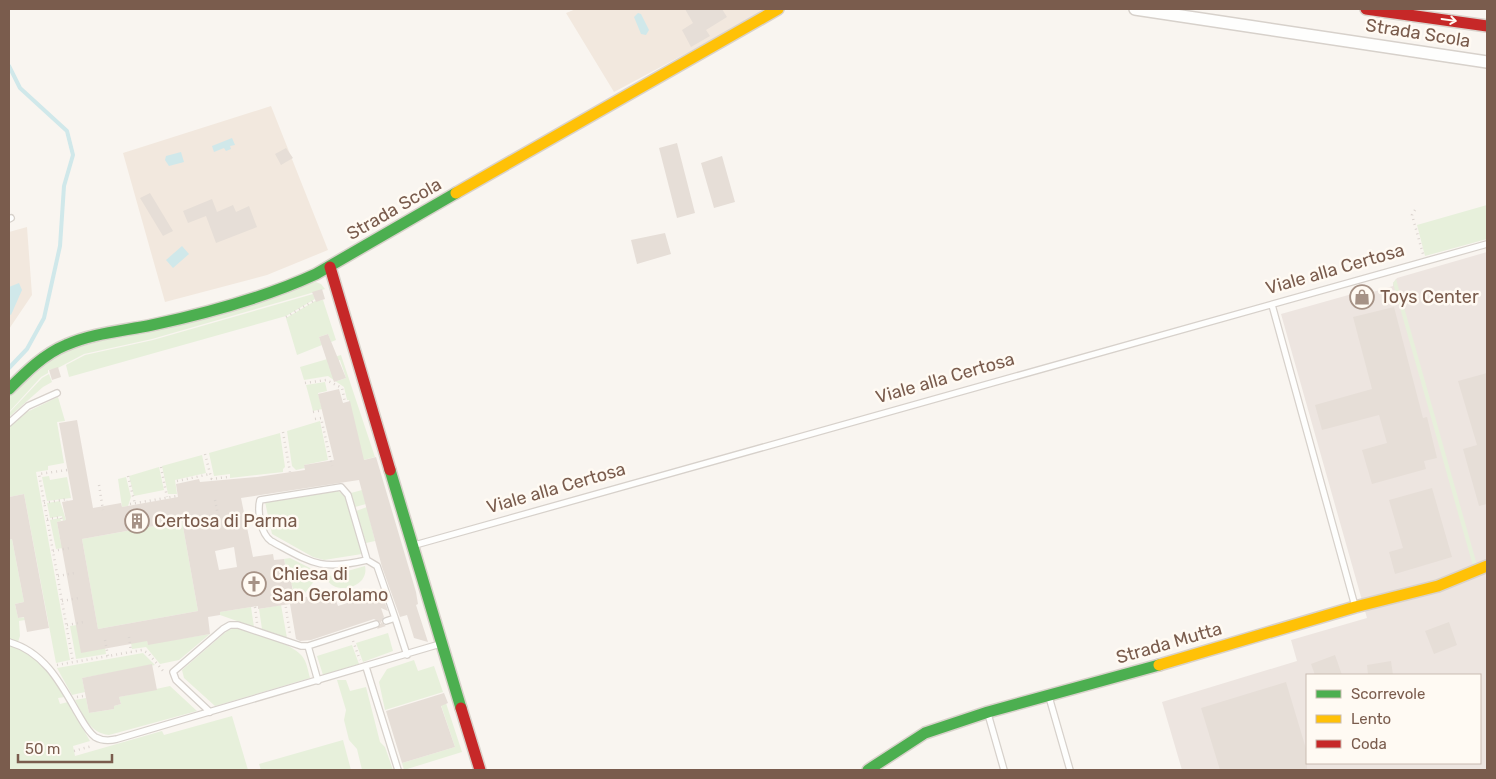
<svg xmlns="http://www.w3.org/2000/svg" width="1496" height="779" font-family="Rubik,sans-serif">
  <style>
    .residential { fill: #f2e8de }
    .industrial { fill: #ede5e0; fill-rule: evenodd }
    .green { fill: #e7f0db; fill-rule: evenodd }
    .water { fill: #d0e8ea }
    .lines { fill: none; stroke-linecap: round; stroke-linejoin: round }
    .stream { stroke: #d0e8ea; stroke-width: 4 }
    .building { fill: #e6ded7; fill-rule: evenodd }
    .lane-casing { stroke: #d7d1cb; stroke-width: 8 }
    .street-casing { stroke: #d7d1cb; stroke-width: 14 }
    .fast-casing { stroke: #d9d2cb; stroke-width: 14 }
    .slow-casing { stroke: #d9d2cb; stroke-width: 14 }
    .jam-casing { stroke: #d9d2cb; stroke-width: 14 }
    .path { stroke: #dcd5d0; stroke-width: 2.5; stroke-dasharray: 1 4; stroke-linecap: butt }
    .lane { stroke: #fefefd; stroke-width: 5.5 }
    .street { stroke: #fefefd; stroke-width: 11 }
    .fast { stroke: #4caf50; stroke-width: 11 }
    .slow { stroke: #ffc107; stroke-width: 11 }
    .jam { stroke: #c62828; stroke-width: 11 }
    .oneway { stroke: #fffaf3 }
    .labels { text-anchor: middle; stroke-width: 5; stroke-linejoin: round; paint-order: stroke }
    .street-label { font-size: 18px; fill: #7a5c4d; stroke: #fffaf3 }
    .poi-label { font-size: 18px; fill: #7a5c4d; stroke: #fffaf3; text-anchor: start }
  </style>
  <rect width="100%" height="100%" fill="#f9f5f0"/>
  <path class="residential" d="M576,9H769L614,92L566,13Z
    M271,106L328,250L267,275L165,302L123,153Z
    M27,227L32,295L9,329V232Z"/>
  <path class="industrial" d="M1487,252V770H1182L1162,702L1297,661L1291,640L1367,618L1281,314L1352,294L1353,298L1393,286V283L1397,278ZM1307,675H1480V763H1307Z"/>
  <path class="green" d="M1487,205V239L1425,256L1417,225Z
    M1396,279L1477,565L1473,566L1393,283Z
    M316,282L321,284L325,289L152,339L84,354L58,368L48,370V373L41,377L9,412V396L61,352Z
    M313,294L315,299L286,316L69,377L66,365L85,355L153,340Z
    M323,300L336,340L331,342L328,334L319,337L322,345L297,355L286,318L315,301Z
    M341,355L375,457L360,461L349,400H347L344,387L328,376L304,380L300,367ZM340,360L346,378L337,381L328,364Z
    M49,374L52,382L43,387L9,417V413L42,378Z
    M325,382L327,391L318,393L322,409L313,411L306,385Z
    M58,397L65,421L57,422L64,463L48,466V470L36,472L70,660L56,663L24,494L9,497V428L27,412Z
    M320,421L328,460L304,465L305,468L296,470L292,466L287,431Z
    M280,433L285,467L283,469V472L230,478V474L214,476L209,453Z
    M202,455L206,473L175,480L177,494H168L162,466Z
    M159,467L164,490L134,496L129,476Z
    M49,476L50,480L67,477L71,498L47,501L42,477Z
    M126,477L131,497L128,506L122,507L118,479Z
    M362,490L366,504L355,507L351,493Z
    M338,491L345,496L362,554L324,560L313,557L272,534L265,502Z
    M60,501L66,520L63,521L62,516L50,518L47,503Z
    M367,507L375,541L366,543L356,511Z
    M60,518L61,521L57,522L61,544L70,547L56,549L50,520Z
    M182,521L198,611L98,629L82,539Z
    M12,539L24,602L15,604L18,618L27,617L25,620L19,621L20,636L18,642L9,639V540Z
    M290,558L312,569L313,572L291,577L289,569H286L284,559Z
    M365,566C370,588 333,597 326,577Z
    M314,577L315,580L301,598L291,599L289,590L293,589L291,582Z
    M281,605L287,638L262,629L259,609Z
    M251,607L254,627L220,615V612Z
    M84,624L104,640L106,654L76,659L70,626Z
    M234,628C251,632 291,642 302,656C307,662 308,671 310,678L215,706L184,678L182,670L227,631Z
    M388,633L393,651L363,662L356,643Z
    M210,634L179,660L160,664L146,647L132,649L130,637L147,641L148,644Z
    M9,645C37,654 50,673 65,697L58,698L60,704L68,702L90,741L73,746L75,756L162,731L164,735L232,716L248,770H9Z
    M352,645L359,664L323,675L317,656Z
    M143,653L155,665L82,678L85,692L72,695L57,668Z
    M414,660L418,671L434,666L443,692L385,710L379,682L387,669Z
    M337,680H346L350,691L366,687L380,742L385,747L393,770H362L357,749L349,740L344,720L346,710Z
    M170,686L197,711L109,735C90,733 83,716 75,700L86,698L89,713L114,709V706L121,704L119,697Z
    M446,703L462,752L404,770L402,763L455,747L441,705Z
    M343,740L351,770H261L259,764Z"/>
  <path class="water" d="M638,13L641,14L649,30L646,35L641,34L634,17Z
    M232,138L235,145L230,146L231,149L226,151L224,148L214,152L212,146Z
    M181,152L184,162L169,166L165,160L166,156Z
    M182,246L189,254L173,268L166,260Z
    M19,283L22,290L11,315L9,314V287Z"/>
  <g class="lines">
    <path class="stream" d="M9,66L20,88L67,131L73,155L64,186L60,246L44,318L27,349L9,368"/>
  </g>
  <path class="building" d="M685,9H722L727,17L706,30L710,36L691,47L682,30L693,23Z
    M677,143L695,213L677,218L659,148Z
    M286,148L293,158L281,165L275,154Z
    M722,156L735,202L714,208L701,163Z
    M150,193L173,231L163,236L140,198Z
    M212,199L217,212L233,205L236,212L249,206L257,227L216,243L206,216L188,223L183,211Z
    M665,233L671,254L637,264L631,240Z
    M322,289L325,299L316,302L312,292Z
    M1394,307L1423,418L1427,417L1437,458L1424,461L1426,469L1372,484L1362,450L1387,443L1379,415L1322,430L1315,405L1372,389L1353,317Z
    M328,334L346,378L334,382L319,337Z
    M58,367L61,377L52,380L49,370Z
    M1487,373V504L1479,506L1463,449L1477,445L1458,381Z
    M339,389L343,403L350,401L364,460L376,457L416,592L418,604L416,605L428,642L414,638L407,615L400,617L382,567L359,480L241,498L253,557L273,554L274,560L284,559L286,569L289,568L294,599L330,593L334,595L338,606L381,592L388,611L381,608L384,617L381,622L386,626L377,629L381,623L374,619L311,640L300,641L296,639L290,604L258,609V606L220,612V615L208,617L210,634L148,645L147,641L81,653L57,522L66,520L62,502L73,500L59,423L77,420L93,508L121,503L122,507L178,497L176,484L199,479L200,482L257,477L305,470L304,465L334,460L318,394ZM182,521L198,611L98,629L82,539ZM234,547L237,567L219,570L215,551Z
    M1432,488L1452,557L1395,574L1389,552L1403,548L1389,500Z
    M24,494L49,628L27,632L24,617L18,618L15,604L24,602L12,539L9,540V497Z
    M1449,622L1457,645L1434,654L1425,631Z
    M1335,655L1342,675H1315L1311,664Z
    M1391,661L1393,675H1368L1367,665Z
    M152,664L157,690L119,697L121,704L114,706V709L89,713L82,678Z
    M1286,682L1307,752V770H1220L1201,708Z
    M444,693L448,703L441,706L455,747L402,763L386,711Z"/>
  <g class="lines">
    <g class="lane-casing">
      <path id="lane" d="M9,219L11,218
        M1272,305L1355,606
        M9,423L28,406L57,393
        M415,545L1487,244
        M367,560L348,495L341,487L260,500C257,512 261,534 271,541C312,563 320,571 367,560L377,566L395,618
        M386,621L395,618L407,655
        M9,642C44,652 60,682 77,712C82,720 87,731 95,737C102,741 109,741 117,739L440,644
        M366,667L398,770
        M318,681L308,646L376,624
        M1049,697L1070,770
        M210,712L176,680L173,672L223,629L230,625H238L301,646H308
        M988,714L1004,770"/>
    </g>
    <g class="street-casing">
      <path id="street" d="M1135,9L1487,62"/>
    </g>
    <g class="fast-casing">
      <path id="fast" d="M9,389C26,372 44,354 66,345C93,333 123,331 152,325C208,313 264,298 316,274L456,193
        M390,470L461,708
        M868,770L925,733L988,712L1159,665"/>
    </g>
    <g class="slow-casing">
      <path id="slow" d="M456,193L778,9
        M1159,665L1355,607L1438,586L1487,566"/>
    </g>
    <g class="jam-casing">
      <path id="jam" d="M1366,9L1487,26
        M330,267L390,470
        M461,708L480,770"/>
    </g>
    <path class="path" d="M1415,210L1412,215L1423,254
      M286,317L315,300
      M305,383L326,380L342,388L345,402
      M313,412L322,410
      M315,419L321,418L332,466
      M283,432L290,472
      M205,454L212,481
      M161,467L167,497
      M67,470L39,474L73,662
      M128,476L135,504
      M211,479L228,477
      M177,481L210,474
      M99,485L103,510
      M215,500L219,520
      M44,503L67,499V501
      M130,504L177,496
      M47,519L61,517L62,521
      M53,551L70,548
      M319,573L322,582
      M58,576L75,573
      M291,579L319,573
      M62,601L79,598
      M285,602L290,634
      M255,607L257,623
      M67,625L84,622
      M129,637L131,652
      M105,640L108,656
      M353,641L360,660
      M57,665L142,650L148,653L164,672
      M77,697L83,696
      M74,751L92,746"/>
    <use href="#lane" class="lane"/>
    <use href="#street" class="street"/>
    <use href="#fast" class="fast"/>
    <use href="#slow" class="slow"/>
    <use href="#jam" class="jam"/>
  </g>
  <defs><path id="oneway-shaft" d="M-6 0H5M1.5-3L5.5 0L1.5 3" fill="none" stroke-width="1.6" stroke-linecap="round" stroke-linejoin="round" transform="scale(1.25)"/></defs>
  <use class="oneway" href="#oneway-shaft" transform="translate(1449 20) rotate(8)"/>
  <defs>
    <g id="shop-ring" transform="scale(1.25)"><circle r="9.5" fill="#fffaf3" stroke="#a69286" stroke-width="1.5"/><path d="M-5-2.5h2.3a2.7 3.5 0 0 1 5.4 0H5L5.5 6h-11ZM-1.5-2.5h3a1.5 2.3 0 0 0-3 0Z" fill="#a69286"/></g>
    <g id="building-ring" transform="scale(1.25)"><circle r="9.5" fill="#fffaf3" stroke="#a69286" stroke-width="1.5"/><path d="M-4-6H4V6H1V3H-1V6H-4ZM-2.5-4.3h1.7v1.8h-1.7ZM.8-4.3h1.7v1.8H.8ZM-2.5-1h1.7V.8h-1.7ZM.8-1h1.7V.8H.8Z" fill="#a69286"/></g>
    <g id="church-ring" transform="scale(1.25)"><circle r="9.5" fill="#fffaf3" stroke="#a69286" stroke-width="1.5"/><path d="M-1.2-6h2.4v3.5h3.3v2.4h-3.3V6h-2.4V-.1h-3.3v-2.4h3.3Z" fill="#a69286"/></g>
  </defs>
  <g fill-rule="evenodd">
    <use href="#shop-ring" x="1362" y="297"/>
    <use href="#building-ring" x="137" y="521"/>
    <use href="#church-ring" x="254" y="584"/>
  </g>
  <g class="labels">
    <g class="street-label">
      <text transform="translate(1418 33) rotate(9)" y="6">Strada Scola</text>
      <text transform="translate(394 209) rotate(-30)" y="6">Strada Scola</text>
      <text transform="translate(1335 269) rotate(-16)" y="6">Viale alla Certosa</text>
      <text transform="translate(945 378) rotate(-16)" y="6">Viale alla Certosa</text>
      <text transform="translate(556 488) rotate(-16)" y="6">Viale alla Certosa</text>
      <text transform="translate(1169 643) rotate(-16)" y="6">Strada Mutta</text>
    </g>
    <g class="poi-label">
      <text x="1380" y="303">Toys Center</text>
      <text x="154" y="527">Certosa di Parma</text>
      <text x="272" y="580">Chiesa di<tspan x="272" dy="21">San Gerolamo</tspan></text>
    </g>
  </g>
  <rect width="1496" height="779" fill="none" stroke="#7a5c4d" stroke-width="20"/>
  <rect x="1306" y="674" width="175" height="90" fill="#fffaf3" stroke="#cabbb1"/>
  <rect x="1316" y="690" width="25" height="8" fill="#4caf50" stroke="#cabbb1"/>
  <text x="1351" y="699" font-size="15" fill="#7a5c4d">Scorrevole</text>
  <rect x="1316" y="715" width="25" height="8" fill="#ffc107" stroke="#cabbb1"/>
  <text x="1351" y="724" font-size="15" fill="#7a5c4d">Lento</text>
  <rect x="1316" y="740" width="25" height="8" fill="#c62828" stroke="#cabbb1"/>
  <text x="1351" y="749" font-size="15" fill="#7a5c4d">Coda</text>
  <path d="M18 754v8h94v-8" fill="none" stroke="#7a5c4d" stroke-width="2.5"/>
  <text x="25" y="754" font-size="15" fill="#7a5c4d" stroke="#fffaf3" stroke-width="4" paint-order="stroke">50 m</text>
</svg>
